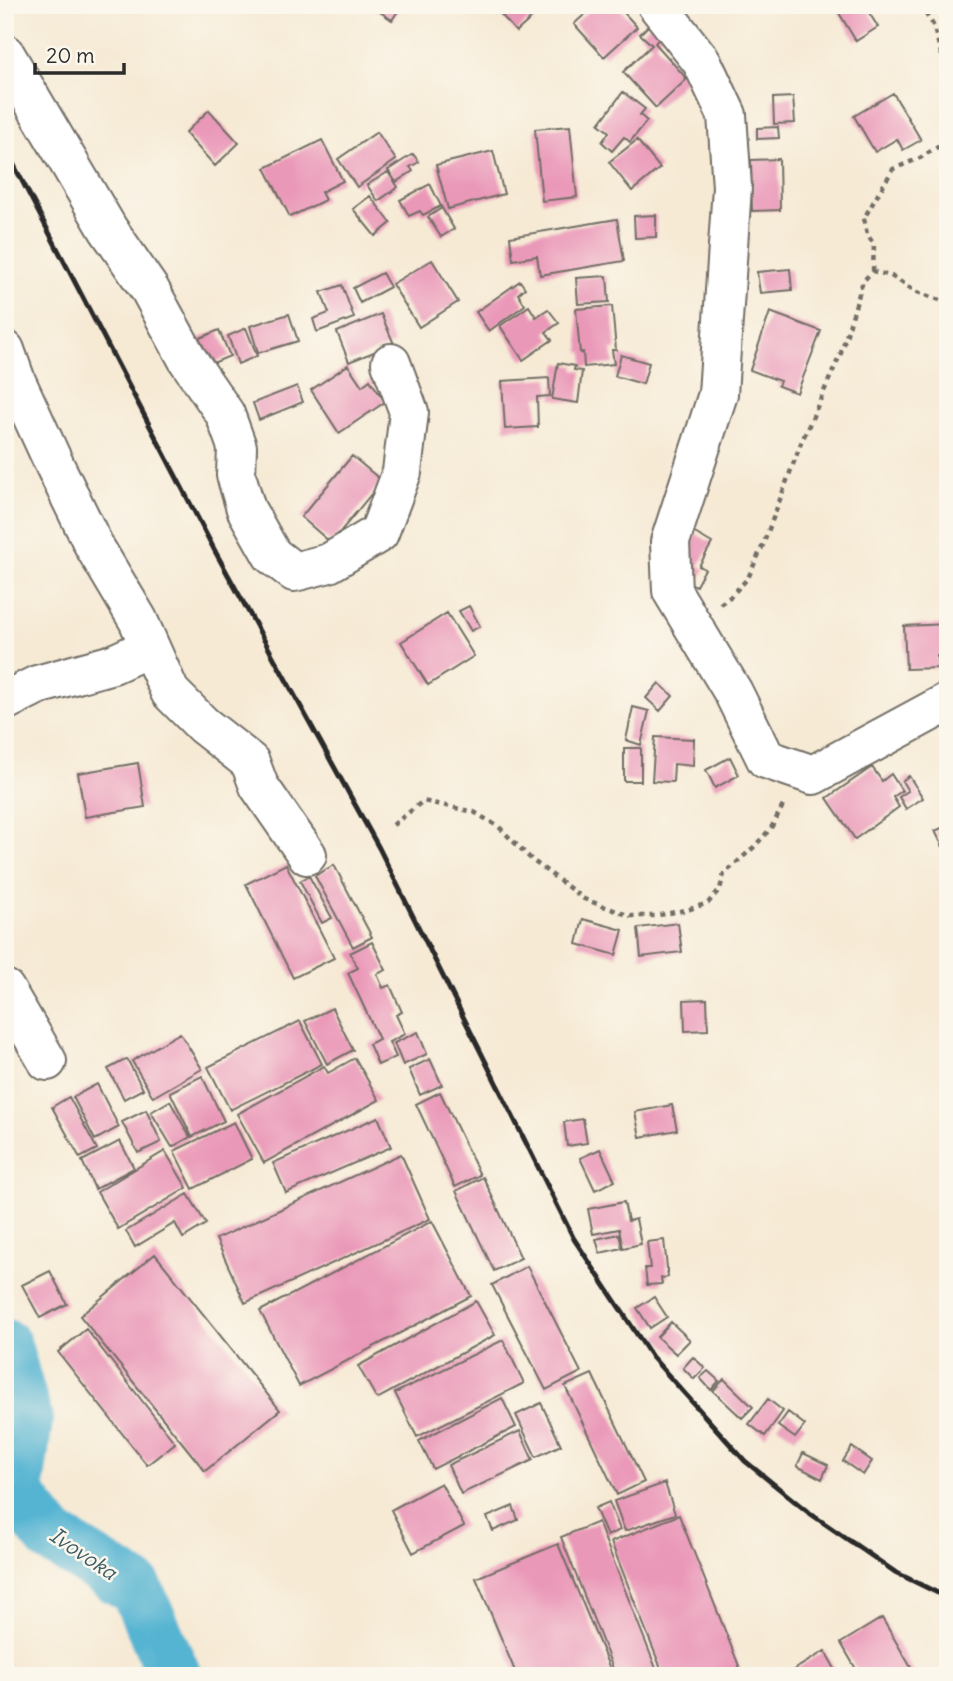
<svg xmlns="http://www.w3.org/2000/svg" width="953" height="1681" font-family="Delius,sans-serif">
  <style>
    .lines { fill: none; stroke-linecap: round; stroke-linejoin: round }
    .river { stroke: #54b4d2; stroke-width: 54 }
    .building { fill: #ea98b8 }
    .minor-casing { stroke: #726e66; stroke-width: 42 }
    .path { stroke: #726e66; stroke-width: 4.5; stroke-dasharray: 5 5; stroke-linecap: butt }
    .minor { stroke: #fff; stroke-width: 38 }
    .rail { stroke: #2b2b2b; stroke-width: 5 }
    .labels { text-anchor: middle; stroke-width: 5; stroke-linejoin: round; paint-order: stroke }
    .water-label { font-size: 21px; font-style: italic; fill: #395b65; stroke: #fbf7ec }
  </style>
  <rect width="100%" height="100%" fill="#fbf7ec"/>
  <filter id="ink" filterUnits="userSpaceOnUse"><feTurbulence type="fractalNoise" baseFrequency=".0143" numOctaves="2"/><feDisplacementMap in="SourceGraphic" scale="14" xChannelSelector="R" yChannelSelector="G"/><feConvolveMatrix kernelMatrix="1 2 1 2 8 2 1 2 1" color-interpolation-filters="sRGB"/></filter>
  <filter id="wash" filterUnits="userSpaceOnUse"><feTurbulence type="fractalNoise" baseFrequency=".00686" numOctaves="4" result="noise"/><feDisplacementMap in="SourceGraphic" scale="28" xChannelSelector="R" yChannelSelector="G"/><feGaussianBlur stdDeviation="1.57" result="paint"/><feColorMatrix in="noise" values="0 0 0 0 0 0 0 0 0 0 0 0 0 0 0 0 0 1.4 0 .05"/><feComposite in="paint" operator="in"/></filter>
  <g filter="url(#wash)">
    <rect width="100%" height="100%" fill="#f6ead5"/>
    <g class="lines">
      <path class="river" d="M5,1346L26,1420L16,1493L51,1537L136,1589L175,1676"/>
    </g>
    <g id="blocks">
      <path class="building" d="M370,5H402L392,20Z
        M493,5H546L516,32Z
        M595,5H617L637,27L604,57L574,24Z
        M852,5H864L878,27L856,41L839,13Z
        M652,22L664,33L655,43L687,79L656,108L623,72L652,45L640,34Z
        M623,92L645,109L640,115L647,121L630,142L624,137L612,151L602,142L609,132L599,124Z
        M893,93L921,140L903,150L897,139L875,152L854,116Z
        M793,97L795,123L774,124L773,98Z
        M209,110L239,143L215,166L185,133Z
        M570,126L577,197L542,201L535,129Z
        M778,127L779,138L757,139V128Z
        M377,132L396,160L357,187L338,159Z
        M322,140L343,181L321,192L325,200L290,217L265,168Z
        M637,140L660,168L632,191L609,162Z
        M493,151L504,194L448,209L436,165Z
        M413,154L419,162L410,167L413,171L396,182L388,170Z
        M779,159L780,210L752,211L751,160Z
        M388,172L398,187L378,201L367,185Z
        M430,184L441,206L423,215L420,211L409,216L400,200Z
        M370,196L391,223L375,236L353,209Z
        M442,208L454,229L441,237L428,217Z
        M656,215V237L635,238L634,216Z
        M617,219L624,261L540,275L537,256L513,260L510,237Z
        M432,260L458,302L419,327L392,284Z
        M790,269L792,290L760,293L757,272Z
        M382,273L390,287L360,303L353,288Z
        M607,276L609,302L578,304L576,278Z
        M520,281L525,288L518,294L525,305L489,331L476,312Z
        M342,285L354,318L317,332L313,319L329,313L321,292Z
        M529,306L536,317L548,309L559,323L546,332L552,340L523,360L500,326Z
        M612,306L616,350H612L614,364L584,367L583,352L580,353L576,309Z
        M770,312L821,331L797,393L778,386L780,381L750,370Z
        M289,314L298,341L258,353L250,326Z
        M381,314L394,344L349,362L337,332Z
        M246,328L257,356L238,364L228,336Z
        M219,330L230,356L206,366L195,340Z
        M621,355L649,363L643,384L615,376Z
        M558,363L575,366L574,370L582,371L578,403L552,399Z
        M348,365L362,386L370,380L385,402L339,433L311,390Z
        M549,378L550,396L537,397L538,427L505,429L502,381Z
        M297,386L303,402L259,420L253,403Z
        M352,456L382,481L331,543L301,517Z
        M693,532L712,543L699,566L705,569L696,586L680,577L678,557Z
        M469,606L480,626L471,631L459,611Z
        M447,613L474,656L428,685L401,642Z
        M948,624V656H937L938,668L906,669L904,626Z
        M659,683L673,696L660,711L646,698Z
        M633,707L649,711L641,745L626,740Z
        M655,737L694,739L693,766L674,764L673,782L652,781Z
        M624,748H641V781H624Z
        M730,757L739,775L715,788L706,770Z
        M138,763L145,807L85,817L78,773Z
        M872,767L882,781L891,774L902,791L893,797L899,807L855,839L827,798Z
        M909,776L923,798L906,809L899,797L908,791L902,781Z
        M948,825V849L945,851L935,831Z
        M286,864L334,958L293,978L246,884Z
        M334,865L372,937L353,947L315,876Z
        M309,876L332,918L322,923L300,881Z
        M583,919L623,930L616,955L577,944Z
        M678,923L682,952L641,957L638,928Z
        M372,942L386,970L377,974L383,988L390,985L402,1012L396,1015L405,1034L389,1042L396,1057L378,1065L369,1044L379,1039L348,973L358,968L350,953Z
        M707,999L708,1030L685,1031L684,1000Z
        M332,1008L353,1050L327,1064L305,1021Z
        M300,1021L322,1064L230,1110L208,1067Z
        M418,1032L427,1054L403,1065L394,1043Z
        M180,1033L202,1069L153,1097L132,1061Z
        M355,1058L379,1100L264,1163L237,1114L324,1066L328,1073Z
        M127,1059L143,1089L124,1099L108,1069Z
        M430,1059L442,1085L420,1095L409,1069Z
        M202,1076L224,1121L192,1137L170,1092Z
        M97,1084L119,1127L95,1140L73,1097Z
        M440,1092L480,1175L455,1187L416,1104Z
        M69,1097L97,1149L80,1158L52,1107Z
        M170,1101L190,1137L172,1147L151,1112Z
        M672,1105L677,1130L640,1137L635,1112Z
        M146,1110L161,1142L138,1153L122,1122Z
        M378,1117L391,1147L286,1193L273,1163Z
        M583,1119L587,1143L567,1146L564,1122Z
        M234,1122L252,1159L193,1189L174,1151Z
        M120,1141L134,1168L95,1189L82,1161Z
        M600,1149L615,1181L595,1190L580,1158Z
        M165,1151L187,1188L118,1229L97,1192Z
        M401,1154L430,1219L245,1303L216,1239Z
        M483,1177L521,1258L494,1271L456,1191Z
        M188,1194L206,1224L183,1238L175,1223L135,1247L126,1231Z
        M624,1202L628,1221L636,1219L641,1244L623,1248L619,1229L593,1234L588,1209Z
        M432,1221L471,1296L299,1386L260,1311Z
        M619,1234L622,1248L600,1253L596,1239Z
        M664,1240L668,1277L661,1278L662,1284L647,1285L645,1268H650L647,1242Z
        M155,1254L280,1410L205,1471L80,1316Z
        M527,1266L581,1372L546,1390L492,1285Z
        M50,1271L67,1304L40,1318L22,1285Z
        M654,1297L667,1317L650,1328L637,1308Z
        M476,1301L495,1335L377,1399L358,1366Z
        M671,1322L690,1340L676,1354L657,1337Z
        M86,1329L175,1443L147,1465L58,1352Z
        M503,1340L524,1383L417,1437L395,1393Z
        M693,1357L705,1368L694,1379L683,1368Z
        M708,1371L719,1381L711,1390L700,1378Z
        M592,1374L644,1482L617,1495L565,1386Z
        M724,1379L753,1407L742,1418L713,1391Z
        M502,1398L516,1427L433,1469L419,1441Z
        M768,1399L783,1411L765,1436L749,1424Z
        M541,1403L561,1445L536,1457L516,1415Z
        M788,1412L805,1425L795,1438L778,1426Z
        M520,1431L533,1460L461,1494L448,1465Z
        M852,1447L872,1461L863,1475L843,1461Z
        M803,1453L828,1465L822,1479L797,1466Z
        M441,1483L464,1526L413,1553L391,1510Z
        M665,1483L675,1514L625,1531L614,1501Z
        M609,1502L620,1530L607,1536L595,1508Z
        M513,1506L518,1520L493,1531L487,1517Z
        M679,1515L743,1676H664L611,1542Z
        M598,1522L659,1676H616L561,1537Z
        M558,1544L613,1676H517L476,1578Z
        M882,1618L916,1676H860L841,1643Z
        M825,1651L839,1676H794L792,1671Z"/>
    </g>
  </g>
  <g filter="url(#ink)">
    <use href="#blocks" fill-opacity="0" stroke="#726e66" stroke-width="2"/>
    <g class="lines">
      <g class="minor-casing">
        <path id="minor" d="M657,5L702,62L727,115L732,187L718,394L670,542L672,591L733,692L766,759L813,775L948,702
          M5,54L108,229L150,290L188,360L225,414L237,447L236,475L246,509L272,555L294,572L329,563L379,533L402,472L409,412L391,363
          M5,350L16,381L55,466L94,546L138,620L170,692L203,725L250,762L259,786L307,855
          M5,701L37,685L113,664L150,647
          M5,989L47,1061"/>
      </g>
      <path class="path" d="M920,5L933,25L948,77
        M873,271L874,244L867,235L864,218L893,169L920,158L944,143L948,133
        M720,604L730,597L748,578L763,545L801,443L841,353L863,281L873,271L891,276L917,292L948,303
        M393,825L423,801L474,812L499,827L532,860L584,899L630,916H655L690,909L708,903L720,889L724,874L754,847L771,828L785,802"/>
      <use href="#minor" class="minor"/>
      <path class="rail" d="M5,148L216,553L379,848L574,1239L652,1357L745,1461L808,1512L895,1572L948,1598"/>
    </g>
  </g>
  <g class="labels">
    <g class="water-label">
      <text transform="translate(83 1554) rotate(34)" y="7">Ivovoka</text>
    </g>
  </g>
  <rect width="953" height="1681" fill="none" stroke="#fbf7ec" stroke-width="28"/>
  <path d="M35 63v10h89v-10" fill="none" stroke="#2b2b2b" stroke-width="3.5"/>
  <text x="46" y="63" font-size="21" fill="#2b2b2b" stroke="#fbf7ec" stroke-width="5" paint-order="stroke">20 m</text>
</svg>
